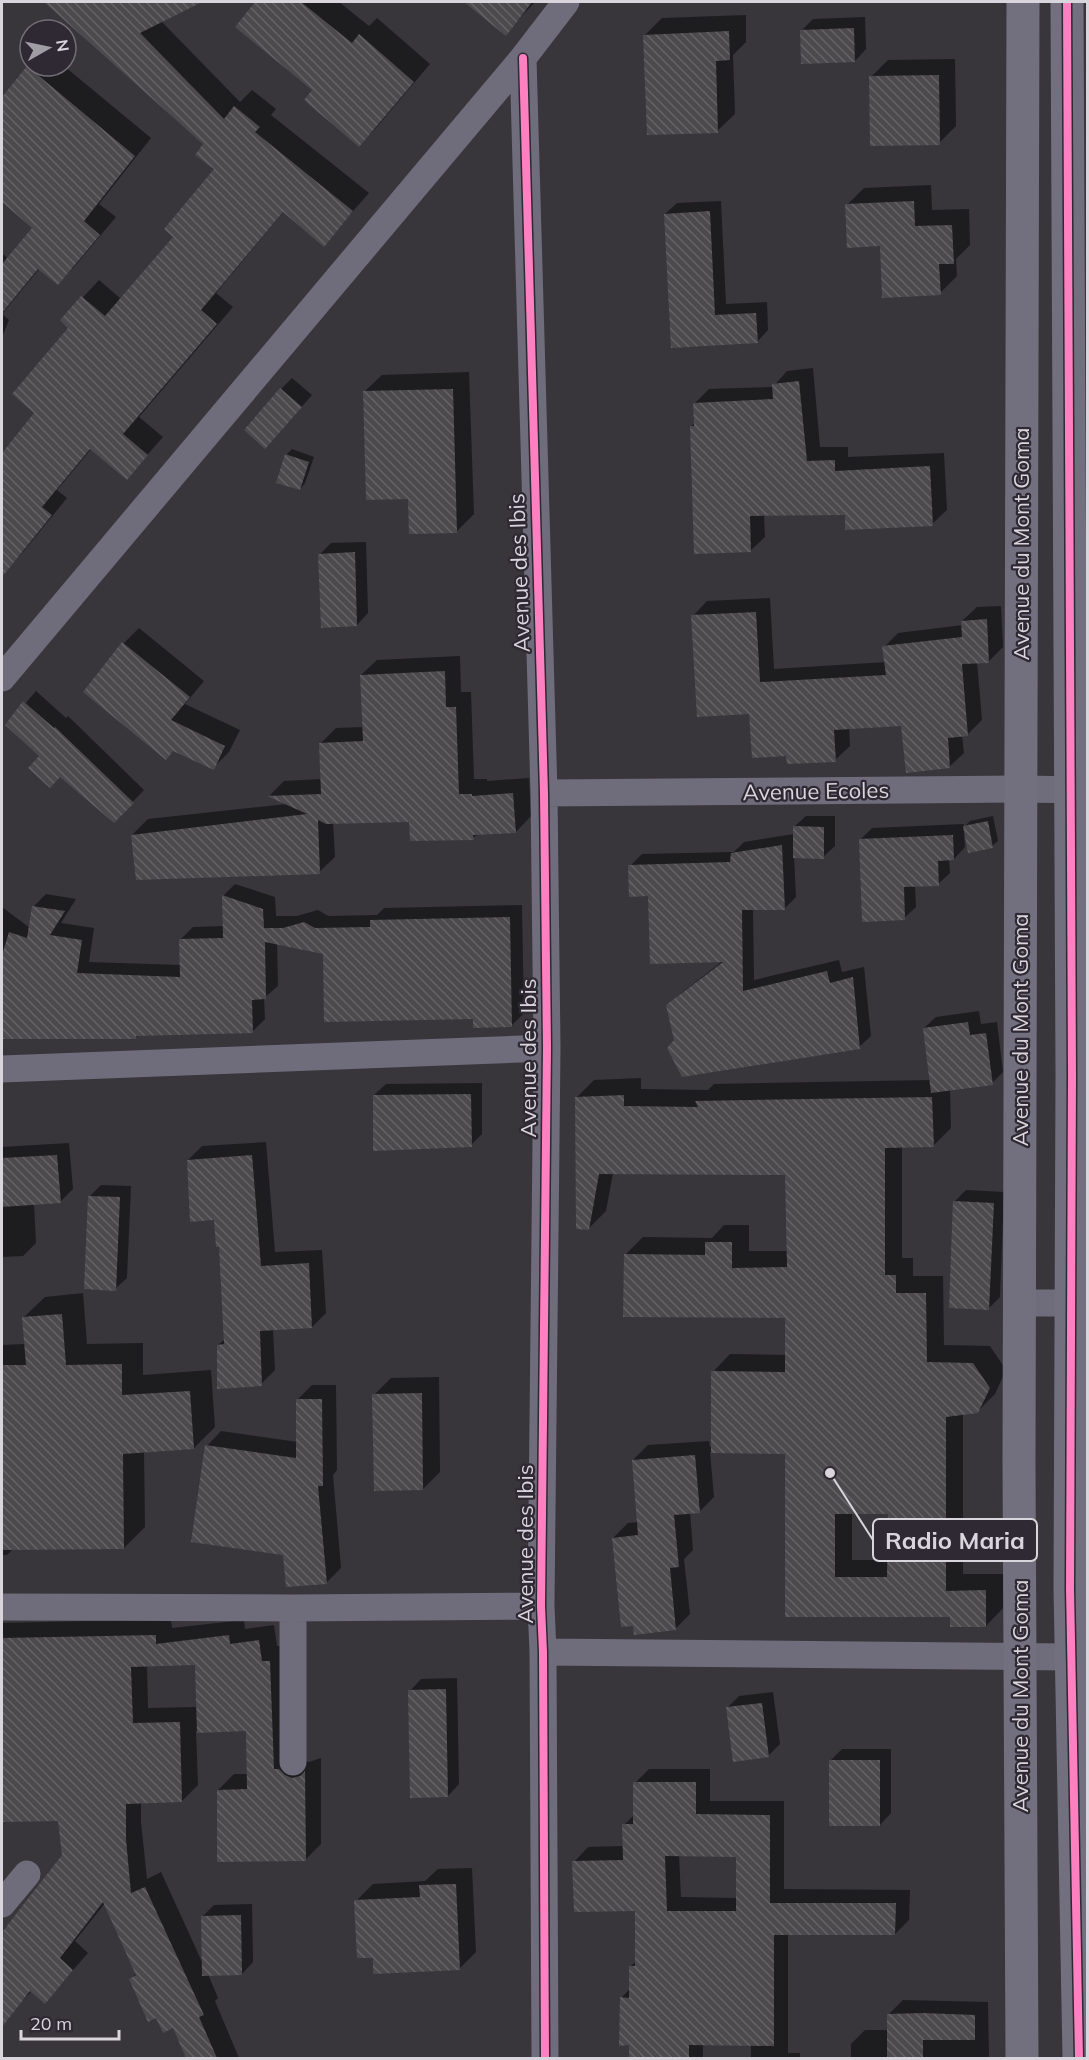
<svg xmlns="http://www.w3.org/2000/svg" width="1089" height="2060" font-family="Mulish,sans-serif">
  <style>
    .shadow { fill: #0007; fill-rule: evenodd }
    .building { fill: url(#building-back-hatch); fill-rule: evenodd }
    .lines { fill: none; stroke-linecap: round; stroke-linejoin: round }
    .street { stroke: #6f6c7c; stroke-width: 27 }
    .secondary { stroke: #726f7f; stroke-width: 33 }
    .cycleway-casing { stroke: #2e2933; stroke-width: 11 }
    .cycleway { stroke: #ff80c0; stroke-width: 8 }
    .labels { text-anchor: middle; stroke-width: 4.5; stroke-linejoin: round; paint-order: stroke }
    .street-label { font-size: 22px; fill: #d9d5dc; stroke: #2e2933 }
    .leader { fill: none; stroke: #d9d5dc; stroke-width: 2 }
    .callout-dot { fill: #d9d5dc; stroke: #2e2933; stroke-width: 2 }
    .callout { fill: #2e2933; stroke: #d9d5dc; stroke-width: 2 }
    .callout-label { font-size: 24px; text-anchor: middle; font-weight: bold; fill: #d9d5dc }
  </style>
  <defs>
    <pattern id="building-back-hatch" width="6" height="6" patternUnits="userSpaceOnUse" patternTransform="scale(1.5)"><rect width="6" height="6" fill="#4d4a4e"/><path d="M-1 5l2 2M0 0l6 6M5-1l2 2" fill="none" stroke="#666367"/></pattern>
  </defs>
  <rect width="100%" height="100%" fill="#38353b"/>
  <path class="shadow" d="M47,2H199L161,21L240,102L252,90L276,109L271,115L369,193L323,245L284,211L216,293L233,307L139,417L163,437L127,478L92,448L57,490L67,498L23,552L7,569L2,564V452L4,453L36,413L71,328L62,320L99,280L121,299L175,237L216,169L205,144Z
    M257,2H339L369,26L377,18L430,64L376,128L359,145L314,90L237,27Z
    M465,2H535L505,34Z
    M746,15V42L733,55L735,114L717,131L645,35L662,18Z
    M865,17L866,49L855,61L802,30L813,19Z
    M955,59L956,126L939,143L871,77L888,60Z
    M30,65L64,66L151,138L99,204L116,217L74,267L58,283L40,268L2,314V253L8,259L34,228L2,200V99Z
    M931,185L932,210L969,209L970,245L956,259L957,276L940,293L881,245L847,205L864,188Z
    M721,201L726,304L767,302L768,330L757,342L672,347L665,214L677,203Z
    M2,314L9,320L2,337Z
    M813,368L820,447H848V457L944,453L947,510L932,524L846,514H764L765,537L750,551L691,426L696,422L695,403L709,389L773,387L787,371Z
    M469,372L474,514L457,531L409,498L364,392L382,375Z
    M292,378L312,395L277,435L281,389Z
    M292,449L314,457L305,483L300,489L286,455Z
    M366,542L368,613L357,625L320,554L331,543Z
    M770,598L774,669L886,662L884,647L898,633L963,625L962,621L977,607L1001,606L1003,647L989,661L977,662L982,720L967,735H962L964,753L949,767L902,725L849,727L850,746L835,760L788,755L750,713L693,616L707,601Z
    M139,628L204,681L185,704L240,730L229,752L213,768L174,750L124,643Z
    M460,656L461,692H471L474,779H487V781L529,778L531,816L516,832L478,834L473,838L411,820L333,822L335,857L319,872L132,835L148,819L287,804L270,795L284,781L322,779L320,744L336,728L364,727L361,675L377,660Z
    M36,691L66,718L68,716L144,790L114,821L7,725Z
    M806,816H835V846L823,857L794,856L796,897L785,908H753L754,980L839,960L842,972L864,967L871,1036L859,1047L676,1040L668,1006L680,994L724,960L650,895L630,866L642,854L734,852L744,842L794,834V827Z
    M993,816L998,841L992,846L964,835L965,847L954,859H949L950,873L938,884L915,885L916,907L904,918L860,840L872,828L964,824V827L970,821Z
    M235,884L275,897L276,916H297L318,910L328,916L377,915L384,908L522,905L524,1013L512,1025L474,1018L324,953L277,943L278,986L264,998L265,1019L252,1032L139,1034L136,1037H2V907L30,928L33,907L46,894L76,899L61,923L94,928L89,962L181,965L180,940L193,927L224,926L223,896Z
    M979,1011L981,1024L997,1022L1003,1072L992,1083L950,1089L951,1128L934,1145L902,1146V1258H913V1276H943L944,1345L990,1346L1006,1370L995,1394L977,1412L963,1414V1574H1003V1608L986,1626L951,1616L786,1615L787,1453L710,1452L714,1497L699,1512H690L693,1550L684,1559L690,1614L675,1629L613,1538L628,1523L638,1522L633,1460L648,1445L709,1441L710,1447H712L713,1372L730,1354L786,1355L787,1316L625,1255L643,1237L712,1238L724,1225H749V1251H788L787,1174L613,1173L606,1211L589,1228L576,1098L594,1080L641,1078V1089L708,1090L714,1084L931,1080L924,1028L936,1017ZM852,1513H889V1560H852Z
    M482,1083V1134L471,1145L374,1095L386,1084Z
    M266,1142L275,1252L322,1250L326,1313L312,1327L273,1329L275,1370L261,1384L218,1345L225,1339L220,1246L215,1218L188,1160L202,1146Z
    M69,1143L73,1189L60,1202L34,1204L36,1243L23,1256L2,1257V1147Z
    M101,1185L131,1186L127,1278L115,1289L90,1196Z
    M966,1190L1004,1192L1000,1297L988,1309L955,1201Z
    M83,1293L87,1344L143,1343V1375L211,1370L215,1427L194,1448L144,1451L145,1527L124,1548L13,1549L7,1555H2V1345L25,1344L23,1318L45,1297Z
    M439,1377L440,1472L423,1489L374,1395L391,1378Z
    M312,1385H336L337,1470L333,1475L341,1568L326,1583L285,1554L207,1446L221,1431L298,1442L297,1400Z
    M171,1619L172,1628L244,1620L245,1629L274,1625L277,1646H285L301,1760L309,1762L321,1758V1844L305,1860L218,1790L234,1774H249L248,1730L196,1731L198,1785L182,1801L141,1802V1822L147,1879L161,1872L203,1964L202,1917L214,1905L252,1904L253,1962L242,1974H208L218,1998L215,2001L239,2058H188L174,2026L157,2016L130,1979L137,1973L105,1903L75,1941L88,1953L45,2002L32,1991L16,2007L2,1996V1931L16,1916L63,1855L60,1819L2,1820V1623ZM196,1664L197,1707L148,1708L147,1665Z
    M457,1678L459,1784L448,1796L410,1691L421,1679Z
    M773,1692L780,1744L768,1756L727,1708L739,1696Z
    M842,1749H891V1813L880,1825L830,1761Z
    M649,1769H710V1801H784V1889L910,1890L909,1920L895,1934H788V2053H800V2058H751V2044H703V2058H630V2044L621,1998L630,1989V1967L636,1961V1909L574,1862L588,1847L624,1846V1825L634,1815L635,1783ZM679,1855H737V1898L681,1897Z
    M472,1868L476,1952L459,1969L374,1956L356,1901L373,1884L425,1881L438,1869Z
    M903,2000L988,2002L989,2058H851V2044L865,2030H889V2014Z"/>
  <path class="building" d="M44,2H202L140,33L224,119L234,106L260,127L255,132L353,211L324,247L283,212L201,310L217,324L123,434L148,455L127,480L90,449L42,507L52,515L2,577V453L34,413L12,394L68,328L60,320L81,296L105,316L173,237L164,229L214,169L195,155L203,144Z
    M255,2H301L352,43L359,34L414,82L359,147L304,100L312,90L235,27Z
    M464,2H532L506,36Z
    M854,28L855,62L801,64L800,30Z
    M729,31L730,60L716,61L718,133L647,135L643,35Z
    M27,66L135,156L84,221L100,235L58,285L38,269L2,313V264L32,228L2,202V97Z
    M939,75L940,145L870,146L869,76Z
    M914,201L915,226L952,225L954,264H939L941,295L882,298L880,246L847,248L845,204Z
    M710,211L715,315L756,313L758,343L671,348L664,214Z
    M799,381L807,461L835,460V471L930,466L933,526L845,530V515L750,516L751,552L694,554L690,426H694L693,403L773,399L772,384Z
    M280,388L302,407L265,449L244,430Z
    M453,389L457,533L409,534L408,499L366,500L363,391Z
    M285,454L309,462L300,490L276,483Z
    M355,552L357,626L321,628L318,554Z
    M756,612L760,682L886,675L882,646L962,637L961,621L987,619L989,663L962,664L968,736L948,738L950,768L906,773L901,726L834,730L836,762L787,764L786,756L752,758L749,714L697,717L691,615Z
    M122,642L190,697L171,720L225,746L214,770L173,751L166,760L83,692Z
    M445,671L446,707H456L459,794H472V796L513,793L516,833L473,835L474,840L410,841L409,822L326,824L318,820L320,874L136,880L131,835L307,814L267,796L321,794L319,743L363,741L360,675Z
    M23,701L54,728L55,727L134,803L114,823L60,777L50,788L28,768L39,756L5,725Z
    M988,821L993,848L968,853L963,826Z
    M793,826L824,827V859L793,858Z
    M953,835L954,860L938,861L939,886L904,887L905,920L862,922L859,839Z
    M782,845L785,910H742L743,991L827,971L830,983L853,977L860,1049L682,1077L667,1048L674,1040L666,1005L723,962L650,964L648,896L629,897L628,865L730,862L731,853Z
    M222,895L263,909L264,928H283L304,922L315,928L370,927V920L510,917L512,1027L473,1028V1019L324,1022L323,954L265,942L266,999L252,1000L253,1033L136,1036V1039H2V955L9,932L27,938L32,906L65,911L50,935L82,940L77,973L180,977L179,939L223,938Z
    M968,1022L970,1035L986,1033L993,1085L931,1093L923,1028Z
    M471,1094L472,1147L373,1151V1095Z
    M624,1095V1106L698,1107L695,1101L932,1097L934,1147L885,1148V1275H896V1293H926L927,1362L973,1363L990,1388L978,1413L946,1417V1591L986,1590V1627H950V1617H785V1454L711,1453V1371L785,1372V1318L623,1317L624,1254L705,1255V1242H732V1268L787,1267L785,1175L599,1174L589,1230L576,1229L575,1097ZM835,1514H888L887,1577H835Z
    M57,1155L61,1203L2,1207V1158Z
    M252,1155L261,1266L309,1263L312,1328L260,1331L262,1386L217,1389V1345L224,1344L219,1247H216L214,1220L190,1222L187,1160Z
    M88,1196L120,1197L116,1291L84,1289Z
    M953,1201L994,1203L989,1310L949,1308Z
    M62,1314L66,1365L122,1364V1395L190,1391L194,1449L123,1454L124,1549L2,1550V1365H26L22,1317Z
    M422,1393L423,1490L374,1491L372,1394Z
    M296,1399H322L323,1486H318L327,1584L286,1587L283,1555L191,1542L205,1445L296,1458Z
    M695,1455L700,1513L674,1515L679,1567L670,1568L676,1630L634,1635L633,1626L621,1627L612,1538L638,1535L632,1460Z
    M156,1635V1644L229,1635L230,1644L259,1640L262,1661H270L274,1769H279L285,1775L292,1778L300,1776L305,1771L306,1861L217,1862V1790L247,1789L246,1731L197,1733L195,1665L131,1667L133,1723L180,1722L182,1802L126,1804V1839L131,1893L145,1887L204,2015L199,2017L217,2058H186L173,2028L163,2033L156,2018L148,2022L129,1979L136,1975L103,1902L60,1958L73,1970L45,2004L30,1991L2,2027V1932L62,1855L58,1821L2,1822V1638Z
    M446,1689L448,1797L410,1798L408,1690Z
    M762,1703L769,1757L733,1762L726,1707Z
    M829,1760H880V1826H829Z
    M633,1782H696V1814L770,1815V1903H896L895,1935H774V2046L689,2045V2058H629V2045L619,2046L620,1997L629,1998V1966H635V1911L574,1912L572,1861L623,1860L622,1824H633ZM665,1856L736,1857V1911H667Z
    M456,1884L460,1970L373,1974V1958H357L354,1900L420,1897L419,1885Z
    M241,1915L242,1975L202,1976L201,1916Z
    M923,2013L975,2015V2040H923V2058H887V2014Z"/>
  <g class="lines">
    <path class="street" d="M523,58L544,793L547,1048L541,1606L543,1652L545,2058
      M2,678L523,58L566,2
      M544,793L1020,789L1088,790
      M2,1069L547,1048
      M1019,1303H1088
      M2,1607L293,1608L541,1606
      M293,1608V1762
      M543,1652L1071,1657
      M2,1904L27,1874"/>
    <path class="secondary" d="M1067,2L1072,1075L1070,1589L1079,2058
      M1022,2058L1019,1462L1023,2"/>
    <g class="cycleway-casing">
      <path id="cycleway" d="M1067,2L1072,1075L1070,1589L1079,2058
        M523,58L544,793L547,1048L541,1606L543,1652L545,2058"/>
    </g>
    <use href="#cycleway" class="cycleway"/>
  </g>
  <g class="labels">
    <g class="street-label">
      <text transform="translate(1021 544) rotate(-90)" y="8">Avenue du Mont Goma</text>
      <text transform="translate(519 573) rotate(-92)" y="8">Avenue des Ibis</text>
      <text transform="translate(816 791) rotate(-1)" y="8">Avenue Ecoles</text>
      <text transform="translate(1020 1030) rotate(-90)" y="8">Avenue du Mont Goma</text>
      <text transform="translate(528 1058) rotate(-90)" y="8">Avenue des Ibis</text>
      <text transform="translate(525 1544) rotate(-90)" y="8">Avenue des Ibis</text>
      <text transform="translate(1020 1696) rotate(-90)" y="8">Avenue du Mont Goma</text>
    </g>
  </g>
  <path class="leader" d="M830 1473L873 1540"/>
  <circle class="callout-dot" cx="830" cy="1473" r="6"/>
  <rect class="callout" x="873" y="1519" width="164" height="42" rx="6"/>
  <g class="callout-label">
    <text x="955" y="1549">Radio Maria</text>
  </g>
  <rect width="1089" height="2060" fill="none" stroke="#d9d5dc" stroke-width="6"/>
  <g transform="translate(48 48) rotate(81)"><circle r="28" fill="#2e2933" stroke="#726e77" stroke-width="1.5"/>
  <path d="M0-4.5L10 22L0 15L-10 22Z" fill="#a19da4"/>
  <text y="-9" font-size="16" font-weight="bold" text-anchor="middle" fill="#d9d5dc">N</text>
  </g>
  <path d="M21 2030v9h98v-9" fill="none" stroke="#d9d5dc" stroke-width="3"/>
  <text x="30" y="2030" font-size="18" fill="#d9d5dc" stroke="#2e2933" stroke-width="4.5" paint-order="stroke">20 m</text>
</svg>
